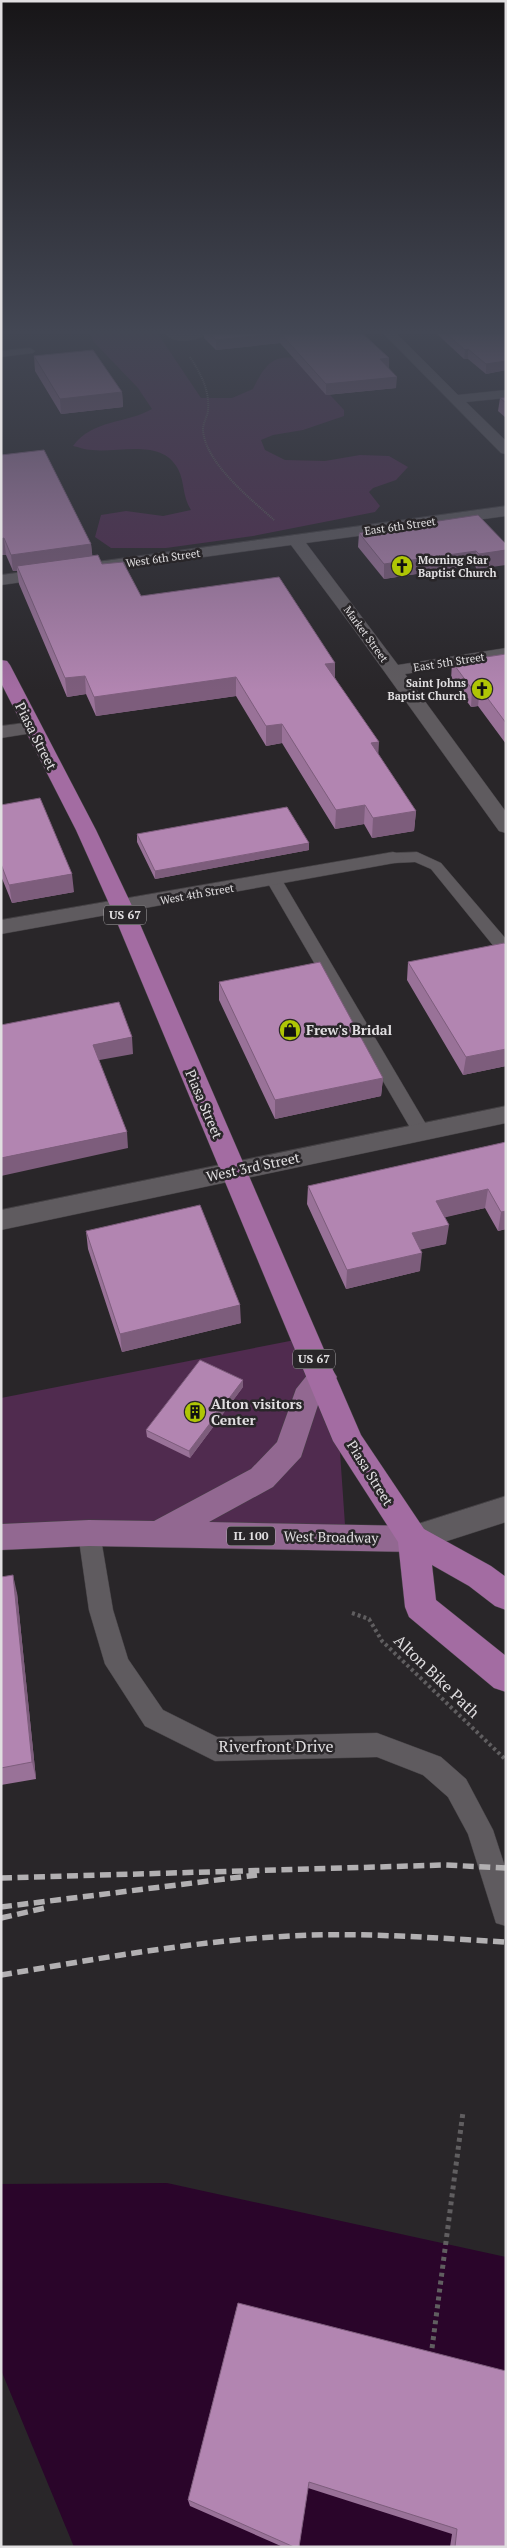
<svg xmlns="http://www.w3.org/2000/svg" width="507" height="2548" font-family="'PT Serif',serif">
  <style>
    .green { fill: #502b4f }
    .water { fill: #2a052a }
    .pier { fill: #292629 }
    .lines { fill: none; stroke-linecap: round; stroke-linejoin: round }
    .service-casing { stroke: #444144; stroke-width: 1 }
    .minor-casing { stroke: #444144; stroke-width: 1 }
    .tertiary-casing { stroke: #444144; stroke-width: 1 }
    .primary-casing { stroke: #444144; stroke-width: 1 }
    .trunk-casing { stroke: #444144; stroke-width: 1 }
    .path-far2 { stroke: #605e60; stroke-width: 2; stroke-dasharray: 1 1; stroke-linecap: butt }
    .path-far1 { stroke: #605e60; stroke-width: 4; stroke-dasharray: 3 3; stroke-linecap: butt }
    .path { stroke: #605e60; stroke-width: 5; stroke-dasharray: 4 4; stroke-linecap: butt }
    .service { fill: #5f5b5f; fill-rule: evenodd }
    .minor { fill: #5f5b5f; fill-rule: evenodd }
    .tertiary { fill: #5f5b5f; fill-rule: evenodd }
    .primary { fill: #926891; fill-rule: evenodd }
    .trunk { fill: #a36ca2; fill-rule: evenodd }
    .rail { stroke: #b2b0b2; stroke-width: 5.5; stroke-dasharray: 11 5.5; stroke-linecap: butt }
    .wall { fill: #997298 }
    .shaded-wall { fill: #7d5d7c }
    .building { fill: #b285b1; stroke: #7d5d7c }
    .labels { text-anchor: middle; stroke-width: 5; stroke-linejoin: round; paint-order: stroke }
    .far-street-label { font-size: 11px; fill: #e1dfe1; stroke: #292629 }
    .far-poi-label { font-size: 11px; font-weight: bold; fill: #e1dfe1; stroke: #292629; text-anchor: start }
    .shield { fill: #292629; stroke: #aaa8aa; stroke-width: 1 }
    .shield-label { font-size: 12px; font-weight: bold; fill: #e1dfe1 }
    .street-label { font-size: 14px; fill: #e1dfe1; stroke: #292629 }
    .poi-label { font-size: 14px; font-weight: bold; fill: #e1dfe1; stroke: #292629; text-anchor: start }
    .near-street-label { font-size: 16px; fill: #e1dfe1; stroke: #292629 }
  </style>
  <rect width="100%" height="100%" fill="#292629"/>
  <path class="green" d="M90,334H158L201,398H232L253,389C267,361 274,353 307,360V370L344,410V416L303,430L273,435L261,440L265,450L285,460L325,461L360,455L389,456L408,467L396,480L373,488L369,492L380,506L375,512L253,536L166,548H111L95,537L101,515L126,511L163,516L191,510C182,496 185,482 178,469C162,438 119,453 92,450C85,450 79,447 73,446C93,419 126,424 152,409L138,388L93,341Z
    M295,1340L340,1452L345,1525L1,1526V1398Z"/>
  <path class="water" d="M167,2183L506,2257V2547H1V2184Z"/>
  <path class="pier" d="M1,2370L74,2547H1Z"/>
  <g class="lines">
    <g class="service-casing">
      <path id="service" d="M30,348L35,351L33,353L1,357V351Z
        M417,852L441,863L506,939V955L500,954L431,869L415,862L393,863L385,858L393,853Z
        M274,875L282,880L430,1131L428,1135L421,1137L414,1135L412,1131L266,880Z
        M89,1523L97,1526L100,1533L113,1610L128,1659L163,1710L217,1737L377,1733L441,1757L466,1779L493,1830L506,1870V1926L496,1923L468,1834L448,1797L423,1775L377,1757L215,1761L145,1726L105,1664L89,1610L78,1533L81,1526Z"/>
    </g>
    <g class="minor-casing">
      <path id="minor" d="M166,334H206C197,342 172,344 166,334Z
        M384,334H397L458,395L506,390V398L466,402L506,441V454L501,453Z
        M506,506V516L306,543L398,665L506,648V658L405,674L506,812V833L499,831L353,628L291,545L1,585V575Z
        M32,722L39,724L42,728L39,732L1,738V726Z
        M393,852L400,854L404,858L400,862L1,934V920Z
        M506,1106V1123L1,1230V1210Z"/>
    </g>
    <g class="tertiary-casing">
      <path id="tertiary" d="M506,1496V1522L413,1552L402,1549L397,1539L402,1529Z"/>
    </g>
    <g class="primary-casing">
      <path id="primary" d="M322,1366L332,1369L337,1377L319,1402L301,1457L273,1487L209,1522L413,1526L424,1529L429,1539L424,1549L413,1552L89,1546L1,1550V1524L89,1520L154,1521L251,1469L277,1442L296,1389L312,1369Z"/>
    </g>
    <g class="trunk-casing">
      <path id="trunk" d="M1,660L7,661L10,665L96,830L133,908L361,1435L424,1529L491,1566L506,1577V1610L495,1606L469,1586L432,1565L436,1600L506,1656V1692L494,1688L409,1617L405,1607L398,1542L333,1441L111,908L76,830L1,683Z"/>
    </g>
    <path class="path-far2" d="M190,357C201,374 210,391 208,411C207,417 203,423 203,430C205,463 251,499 274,520"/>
    <path class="path-far1" d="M352,1613L369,1619L382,1641L506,1760"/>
    <path class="path" d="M431,2356L463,2112"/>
    <use href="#service" class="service"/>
    <use href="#minor" class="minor"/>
    <use href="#tertiary" class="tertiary"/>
    <use href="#primary" class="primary"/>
    <use href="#trunk" class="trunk"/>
    <path class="rail" d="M1,1878L445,1865L506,1868
      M1,1907L257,1875
      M1,1918L45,1908
      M1,1975C97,1959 193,1941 290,1936C362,1932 434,1938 506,1942"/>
  </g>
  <path class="wall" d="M204,334H363L389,358V369L396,388L326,395L280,343L216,350L204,338Z
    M438,334H506V370L486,374L468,359H464L438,335Z
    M34,356L122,392L123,407L61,414L35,371Z
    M506,397V418L498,411L500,398Z
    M1,455L91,544L92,556L141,596L335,663V678L378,755L416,811L414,831L372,838L364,824L335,829L282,743L266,746L236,696L96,716L86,694L67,697L19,584L17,571H13L6,555H2L1,554Z
    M359,533L506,544L477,569L474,565L384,579L358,547Z
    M506,654V744L478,706L471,707L451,680L452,662Z
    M1,805L74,892L12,903L1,876Z
    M137,834L309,850L155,879L137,842Z
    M506,945V1066L463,1075L407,980L408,962Z
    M219,982L383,1078L381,1096L275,1119L219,1000Z
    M506,1142V1229L498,1231L485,1208L444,1217L446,1244L420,1249V1271L346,1289L307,1204L308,1186Z
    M86,1231L241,1323L122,1352L88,1249Z
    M243,1387L190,1458L147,1437L146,1430Z
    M1,1577L17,1593L36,1779L1,1785Z
    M238,2303L506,2547H450L452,2534L308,2488L299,2547H283L190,2506L188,2500Z"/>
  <path class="shaded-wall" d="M272,334H280V343L216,350V340Z
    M468,349V359H464L465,350Z
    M389,358V369L380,359Z
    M506,361V370L486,374V364Z
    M397,377L396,388L326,395V384Z
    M122,392L123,407L61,414L60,399Z
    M4,538L6,555H2L1,539Z
    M91,544L93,561L17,566V571H13L11,555Z
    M506,550V565L477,569L479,554Z
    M476,551L474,565L384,579V564Z
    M335,663V681L325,664Z
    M85,676L86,694L67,697L65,678Z
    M236,677V696L96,716L94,697Z
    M480,688L478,706L471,707L472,689Z
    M282,724V743L266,746V726Z
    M379,742L378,761L371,743Z
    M365,805L364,824L335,829L336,810Z
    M416,811L414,831L372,838L373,818Z
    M309,843V850L155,879V871Z
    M72,874L74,892L12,903L9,885Z
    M132,1037L133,1054L94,1061L93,1045Z
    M506,1049V1066L463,1075L466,1057Z
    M383,1078L381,1096L275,1119V1100Z
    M127,1132L128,1148L1,1176V1158Z
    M488,1189L485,1208L434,1220L436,1201Z
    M506,1211V1229L498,1231L501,1212Z
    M449,1225L446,1244L410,1252L412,1233Z
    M422,1253L420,1271L346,1289L347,1270Z
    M240,1305L241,1323L122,1352L120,1334Z
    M243,1380V1387L190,1458L189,1451Z
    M13,1575L17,1593L36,1779L32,1762Z"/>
  <path class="building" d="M210,334H272L216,340Z
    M281,334H363L389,358L380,359L397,377L326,384Z
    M447,334H506V361L486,364L468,349L465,350Z
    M93,350L122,392L60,399L34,356Z
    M506,397V403L500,398Z
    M44,450L91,544L11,555L4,538L1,539V455Z
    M478,515L506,544V550L479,554L476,551L384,564L359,533Z
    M98,555L102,564L123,562L141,596L279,577L335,663L325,664L379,742L371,743L416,811L373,818L365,805L336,810L282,724L266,726L236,677L94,697L85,676L65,678L17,566Z
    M506,654V723L480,688L472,689L452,662Z
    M40,798L72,874L9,885L1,864V805Z
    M287,807L309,843L155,871L137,834Z
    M504,943L506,945V1049L466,1057L408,962Z
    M320,962L383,1078L275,1100L219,982Z
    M119,1002L132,1037L93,1045L127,1132L1,1158V1025Z
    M506,1142V1211L501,1212L488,1189L436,1201L449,1225L412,1233L422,1253L347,1270L308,1186Z
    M200,1205L240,1305L120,1334L86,1231Z
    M200,1360L243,1380L189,1451L146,1430Z
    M13,1575L32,1762L1,1768V1577Z
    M238,2303L506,2371V2547H455L457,2529L309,2482L299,2547H294L188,2500Z"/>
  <linearGradient id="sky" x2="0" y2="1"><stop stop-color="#171517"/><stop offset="0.48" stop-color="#434754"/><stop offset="1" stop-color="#434754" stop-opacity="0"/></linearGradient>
  <rect width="507" height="691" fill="url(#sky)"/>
  <defs>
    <g id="church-disc" transform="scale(1.125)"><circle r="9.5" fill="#afc505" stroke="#292629"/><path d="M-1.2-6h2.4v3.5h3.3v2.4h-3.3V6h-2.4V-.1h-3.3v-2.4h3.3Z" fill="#111"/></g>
    <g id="shop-disc" transform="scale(1.125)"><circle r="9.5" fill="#afc505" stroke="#292629"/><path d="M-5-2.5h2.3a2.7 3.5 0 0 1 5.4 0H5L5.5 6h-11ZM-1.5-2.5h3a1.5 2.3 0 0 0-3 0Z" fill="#111"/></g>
    <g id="building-disc" transform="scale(1.125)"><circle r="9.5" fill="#afc505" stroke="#292629"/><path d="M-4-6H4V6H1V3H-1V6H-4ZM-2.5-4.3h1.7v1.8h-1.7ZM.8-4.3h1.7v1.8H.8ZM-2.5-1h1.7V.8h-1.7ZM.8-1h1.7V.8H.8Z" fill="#111"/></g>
  </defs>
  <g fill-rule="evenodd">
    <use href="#church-disc" x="402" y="566"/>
    <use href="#church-disc" x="482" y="689"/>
    <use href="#shop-disc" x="290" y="1030"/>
    <use href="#building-disc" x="195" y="1412"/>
  </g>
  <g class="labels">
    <g class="far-street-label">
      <text transform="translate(400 526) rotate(-8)" y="4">East 6th Street</text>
      <text transform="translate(163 558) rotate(-8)" y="4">West 6th Street</text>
      <text transform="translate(366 634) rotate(54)" y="4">Market Street</text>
      <text transform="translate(449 662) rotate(-9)" y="4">East 5th Street</text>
      <text transform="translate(197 894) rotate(-10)" y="4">West 4th Street</text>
    </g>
    <g class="far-poi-label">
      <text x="418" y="564">Morning Star<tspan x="418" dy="13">Baptist Church</tspan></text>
      <text x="466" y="687" text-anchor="end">Saint Johns<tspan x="466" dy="13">Baptist Church</tspan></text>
    </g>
    <g class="shield">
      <rect x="104" y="905.5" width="42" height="19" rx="4"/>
      <rect x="293" y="1349.5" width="42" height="19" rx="4"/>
      <rect x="227" y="1526.5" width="48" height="19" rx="4"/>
    </g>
    <g class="shield-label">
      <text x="125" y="919">US 67</text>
      <text x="314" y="1363">US 67</text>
      <text x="251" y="1540">IL 100</text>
    </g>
    <g class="street-label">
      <text transform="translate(36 736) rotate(63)" y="5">Piasa Street</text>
      <text transform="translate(204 1104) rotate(67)" y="5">Piasa Street</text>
      <text transform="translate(253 1167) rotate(-12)" y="5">West 3rd Street</text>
      <text transform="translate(370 1473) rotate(58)" y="5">Piasa Street</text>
      <text transform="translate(331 1537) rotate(1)" y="5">West Broadway</text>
    </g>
    <g class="poi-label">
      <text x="306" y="1035">Frew's Bridal</text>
      <text x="211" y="1409">Alton visitors<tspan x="211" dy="16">Center</tspan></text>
    </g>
    <g class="near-street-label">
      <text transform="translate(437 1676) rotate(44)" y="6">Alton Bike Path</text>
      <text x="276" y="1752">Riverfront Drive</text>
    </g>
  </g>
  <rect width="507" height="2548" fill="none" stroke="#e1dfe1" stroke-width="5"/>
</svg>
